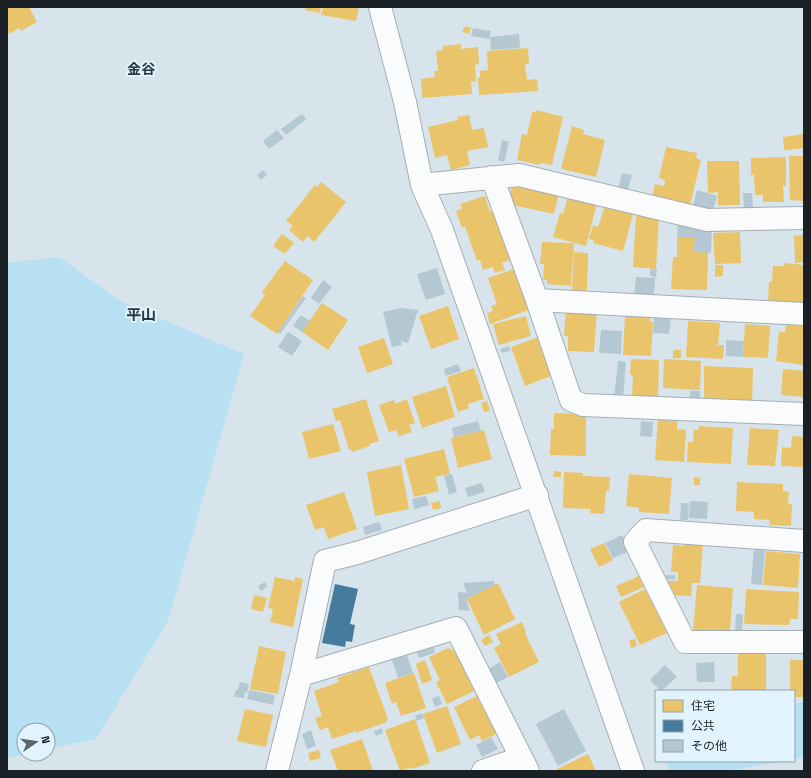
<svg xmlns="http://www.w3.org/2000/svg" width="811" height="778" font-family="'Space Grotesk','Noto Sans JP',sans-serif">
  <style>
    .green { fill: #b8e0f3 }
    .homes { fill: #e9c46a }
    .public { fill: #457b9d }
    .building { fill: #b3c8d3 }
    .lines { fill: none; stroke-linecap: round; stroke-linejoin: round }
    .minor-casing { stroke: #a5aeb3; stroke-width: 24 }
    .minor { stroke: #f9fbfc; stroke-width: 22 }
    .labels { text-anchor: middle; stroke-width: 4; stroke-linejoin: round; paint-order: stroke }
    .neighbourhood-label { font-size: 14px; font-weight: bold; fill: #243740; stroke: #e1f4fd }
    .quarter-label { font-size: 15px; font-weight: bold; fill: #243740; stroke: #e1f4fd }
  </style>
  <rect width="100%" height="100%" fill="#d8e4eb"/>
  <path class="green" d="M59,257L122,302L244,354L168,621L96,739L48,749V730H24L25,754L7,758V263Z
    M804,702V757L794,759V704Z
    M663,761H783L728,771H671Z"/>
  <path class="homes" d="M7,7H29L37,22L21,31L19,28L9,34L8,31L7,32Z
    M305,7H321L320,13L305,10Z
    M323,7H359L356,21L321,15Z
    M465,26L471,28L469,34L462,32Z
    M461,44V49L478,47L479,64L475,65L476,81L471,82L472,94L422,98L421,79L435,77L434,71H438L436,51L443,50V46Z
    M528,48L529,64H525L527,80L537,79L538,91L479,95L478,78H480V71L488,70L487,51Z
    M537,110L563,117L552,165L541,163L540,165L517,160L522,134L527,135L532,112H536Z
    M469,115L472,130L484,128L488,147L467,151L470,165L451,170L447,155L435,158L428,127L458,120L457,117Z
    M572,126L584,130L583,134L605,140L596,177L561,169Z
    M804,134V148L784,150L783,137Z
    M666,147L697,153L696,158L701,160L690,205L652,197L655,184L664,186L665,180L659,178Z
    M789,156H804V201L790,200Z
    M786,157V186H783L784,202H763V195H755L754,175H751V158Z
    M707,161H739L740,205H718V192L708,193Z
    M321,182L346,202L314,242L308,236L303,242L289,230L293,226L286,221L315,185L317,187Z
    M513,184L559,193L554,214L512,205L509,196Z
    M569,193L597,203L586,246L553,237L560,213L563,214Z
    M485,196L490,212L495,210L512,259L502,263L505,270L495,273L493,267L483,270L480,260L477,261L465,226L462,228L456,211L462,209L460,204Z
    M605,206L634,211L623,251L593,243L594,240L589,239L593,225L598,227Z
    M636,216L659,217L656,269L633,267Z
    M740,232L741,263L715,264L713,233Z
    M282,234L294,243L285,254L273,246Z
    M804,235V262L795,263L794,236Z
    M677,237H695L694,252H708L707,290L671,289L673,257H677Z
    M542,242L574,243L571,286L547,284V280H543L544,264H540Z
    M574,252L588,253L587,291L572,290Z
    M285,261L313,280L277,334L250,316L265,295L262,292Z
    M784,263L804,265V304L768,301L769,282H772L773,266H784Z
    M715,265H723V276L715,277Z
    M514,269L529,310L490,324L487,313L493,311L491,306L497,304L488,278Z
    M322,303L348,320L328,350L302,332Z
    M448,306L459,339L431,349L419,316Z
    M566,309L597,311L594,352L568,351V336H564Z
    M625,315L650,316V321L653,322L651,356L623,355Z
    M526,316L531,336L499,345L493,324Z
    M688,321L720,323L718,345H724L723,359L686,357Z
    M745,324L770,326L768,358L743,357Z
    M786,324L804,326V365L776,361L779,332H785Z
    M539,337L542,344L540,345L551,376L525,386L511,347Z
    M384,338L393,364L367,373L358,347Z
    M673,350H681V358H673Z
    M631,359L659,360L658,399L632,398L633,375H630Z
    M664,359L701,361L700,390L663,388Z
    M704,366L753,368L752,405L704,403Z
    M474,368L484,399L468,404L469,408L458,412L447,377Z
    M783,369L804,371V397L781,395Z
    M446,386L455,417L422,428L412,397Z
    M366,399L379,441L369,444L370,446L352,452L351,449L349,450L340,420L336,421L332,409Z
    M407,399L415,423L409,425L412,432L399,436L396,430L389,432L379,405L394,400L395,404Z
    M487,401L490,411L484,412L481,403Z
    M554,413L579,414L580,416H586V456L550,455L551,429H554Z
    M658,420L677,421V429L686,430L684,462L655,460Z
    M333,424L341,451L309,459L302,432Z
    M699,426L733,428L731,464L687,462L688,442H693L694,430H699Z
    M750,428L779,430L775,466L747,465Z
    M484,430L492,459L458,468L451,438Z
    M792,436L804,437V467L781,466L782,447L791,448Z
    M444,449L450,474L435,477L439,491L414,497L404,459Z
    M401,465L409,509L375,516L367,472Z
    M554,471L561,472V477H553Z
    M564,472L583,473V476L610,477L609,491H606L604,514L590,513L591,509L563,508Z
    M629,474L672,478L669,514L639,512V508L626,506Z
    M694,477L700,478V485H694Z
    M737,482L783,484V491L789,492L788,504H792L791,526L769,525L770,520L754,519V512L736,511Z
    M344,492L357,529L328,539L324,527L315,530L306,505Z
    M440,501L441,508L433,510L431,503Z
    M685,542L703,543L700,583H692L691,596L672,595L665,581H678V572H671L673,545L684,546Z
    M604,543L613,560L599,567L590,549Z
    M766,551L800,554L798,588L763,585Z
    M639,576L644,587L621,597L616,586Z
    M275,577L295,581V577L303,579L293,627L270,622L273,609L268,608Z
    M498,583L515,619L484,635L467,599Z
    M697,585L733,588L730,631L714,630L713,632L693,631Z
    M645,589L651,600L653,599L669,632L640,645L619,602Z
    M746,589L799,592L798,619H790L789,625L744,624Z
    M254,595L267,598L263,612L251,609Z
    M522,622L526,632L525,633L539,662L509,677L494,648L501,644L496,634Z
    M489,635L493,642L485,646L481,640Z
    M635,639L637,646L631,648L629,640Z
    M259,646L286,652L278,694L250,689Z
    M448,648L455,651L474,691L447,704L436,682L440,680L429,657Z
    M738,653H766V691H731L732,676H738Z
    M425,660L432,680L422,684L416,664Z
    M790,660H804V697H794V691H790Z
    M369,667L388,719L386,720L387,722L356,733V731L332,739L328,727L320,730L315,718L322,716L314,691L339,682L337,678Z
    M414,673L426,708L401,716L396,702L392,704L385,683Z
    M477,696L496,734L482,741L479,735L470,740L454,707Z
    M447,706L461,744L437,753L423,714Z
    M245,709L273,715L266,747L237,741Z
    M415,719L430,763L412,769V767L400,771L385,730Z
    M362,739L373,771H338L330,750Z
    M319,750L321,758L310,761L308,753Z
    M588,754L596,771H558L557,769Z"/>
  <path class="public" d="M335,584L358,589L350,624L355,625L352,642L346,641L345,647L322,643Z"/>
  <path class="building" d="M473,28L491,31L489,39L471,36Z
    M519,34L520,48L491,50L490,37Z
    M302,114L306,119L286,135L281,129Z
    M277,130L284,138L269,149L263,141Z
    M502,140L509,142L504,162L498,161Z
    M263,170L267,175L261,180L257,175Z
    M622,173L632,175L627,192L618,190Z
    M697,190L717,196L713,211L693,205Z
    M743,193H752L753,209L744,210Z
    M678,223L712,228L711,253L694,252L695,237H677Z
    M437,268L445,294L426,300L417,274Z
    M650,269H657L656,277L650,276Z
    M636,277L655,278L654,295L634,294Z
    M323,280L332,287L319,304L311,298Z
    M303,296L306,298L280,334L278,332Z
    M401,308L418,310L408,343L401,341L402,345L392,347L383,312Z
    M301,315L310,321L302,332L293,326Z
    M654,315L671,316L669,334L653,333Z
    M601,330L622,331L621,354L599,353Z
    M288,332L302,341L292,356L278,347Z
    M726,340L744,341L743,357L726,356Z
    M509,346L510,351L502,353L500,349Z
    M618,361L626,362L623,398H614Z
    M458,364L461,371L446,376L444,369Z
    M690,391H700V403L690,402Z
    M478,421L481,431L454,437L452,428Z
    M641,421L653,422L652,437L640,436Z
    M452,474L457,492L449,495L444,476Z
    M482,483L485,492L468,497L465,488Z
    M426,496L429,505L414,509L412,499Z
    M690,501L708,502L707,519L689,518Z
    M681,503H689L688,520H680Z
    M379,522L382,530L365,535L363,527Z
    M622,535L630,551L613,558L605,543Z
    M754,547L765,548L762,585L751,584Z
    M666,575H675V580L665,579Z
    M494,581L495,585L467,599L469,611L459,610L458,592L467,593L463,583Z
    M265,582L267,587L261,591L258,586Z
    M736,614H743L742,632L735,631Z
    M433,645L435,653L419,658L416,651Z
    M407,655L413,673L398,678L392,660Z
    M500,662L508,677L496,683L488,669Z
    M714,662L715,682H697L696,663Z
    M665,665L677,677L661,691L650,680Z
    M240,682L249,684L247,693L245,692L244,698L234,697L236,690H238Z
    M249,690L275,695L273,705L247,699Z
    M439,696L442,704L435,707L432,699Z
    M564,709L586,751L558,766L536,724Z
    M422,713L424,718L416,721L415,716Z
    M382,728L383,733L376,736L374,731Z
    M311,730L316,746L307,749L302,734Z
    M491,737L498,749L482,757L476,745Z"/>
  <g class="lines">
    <g class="minor-casing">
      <path id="minor" d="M380,7L405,102L422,185L442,230L633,771
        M492,177L537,300L804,314
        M422,185L519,175L707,220L804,218
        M537,300L571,400L583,405L804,414
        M804,541L646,530L635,542L685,642H804
        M301,675L456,628L528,771
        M277,771L301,675L325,561L357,553L537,495
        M483,771L521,758"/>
    </g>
    <use href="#minor" class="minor"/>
  </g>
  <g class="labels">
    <g class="neighbourhood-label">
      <text x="141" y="74">金谷</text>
    </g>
    <g class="quarter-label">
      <text x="141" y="320">平山</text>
    </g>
  </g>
  <rect width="811" height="778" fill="none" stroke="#192126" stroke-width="16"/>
  <rect x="655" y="690" width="140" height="72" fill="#e1f4fd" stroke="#91a0a7"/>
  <rect x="663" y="700" width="20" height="12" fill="#e9c46a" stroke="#91a0a7"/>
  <text x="691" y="710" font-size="12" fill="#192126">住宅</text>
  <rect x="663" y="720" width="20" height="12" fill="#457b9d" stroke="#91a0a7"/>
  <text x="691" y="730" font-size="12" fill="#192126">公共</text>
  <rect x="663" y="740" width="20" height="12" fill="#b3c8d3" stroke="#91a0a7"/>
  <text x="691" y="750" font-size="12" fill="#192126">その他</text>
  <g transform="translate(36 742) rotate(77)"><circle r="19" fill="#e1f4fd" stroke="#91a0a7"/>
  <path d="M0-3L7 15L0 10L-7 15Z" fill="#5c656b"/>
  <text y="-6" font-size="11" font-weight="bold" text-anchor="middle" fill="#192126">N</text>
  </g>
</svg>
